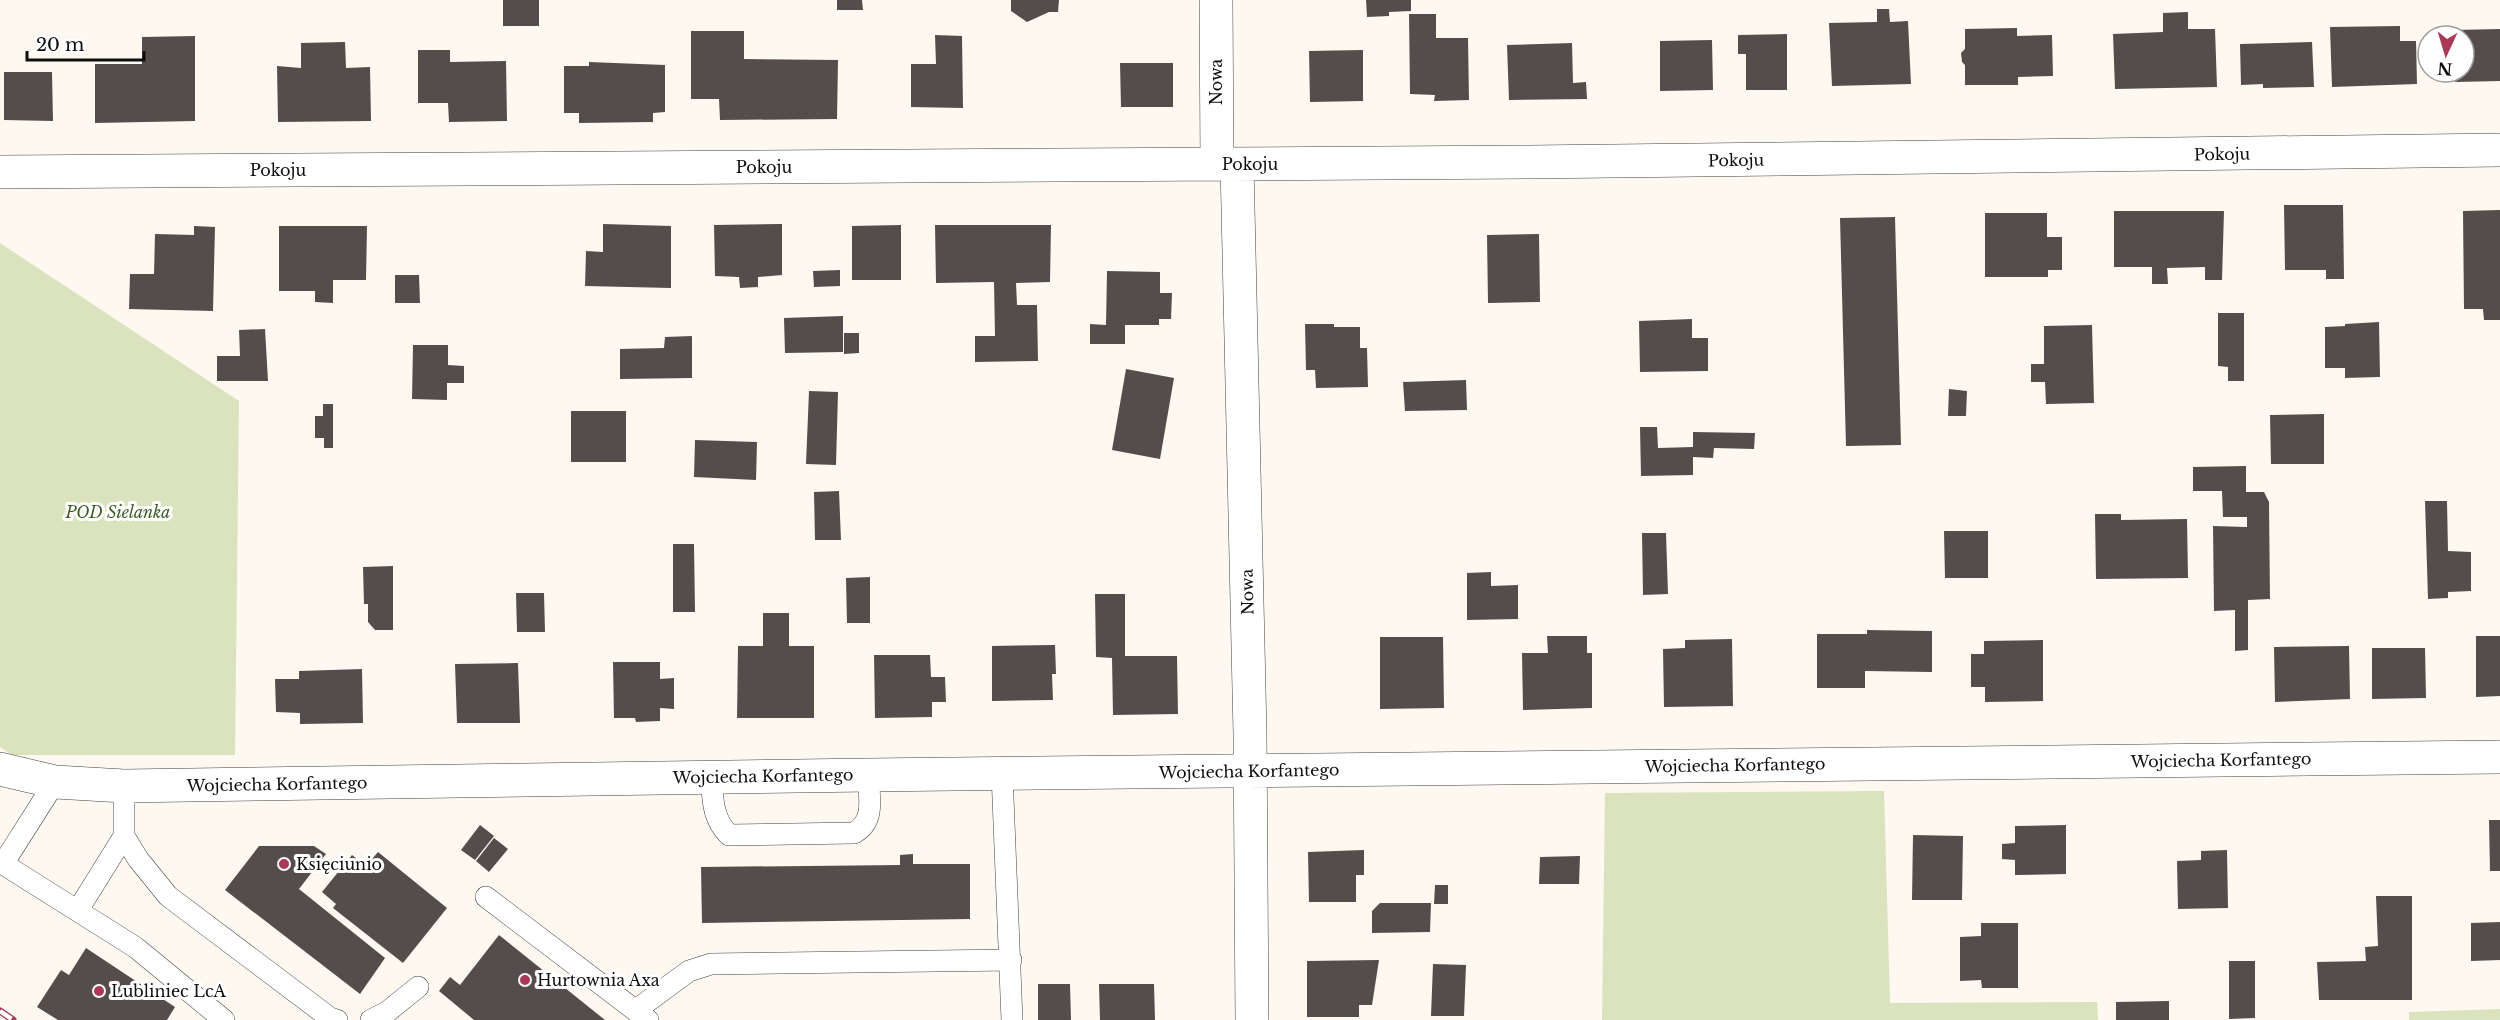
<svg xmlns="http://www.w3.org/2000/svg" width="2500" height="1020" font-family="'Libre Baskerville',serif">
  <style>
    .green { fill: #dae3be }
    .building { fill: #554d4b }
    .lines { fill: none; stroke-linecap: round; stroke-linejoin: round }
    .service-casing { stroke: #414141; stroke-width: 22 }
    .minor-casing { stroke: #414141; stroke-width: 34 }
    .service { stroke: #fff; stroke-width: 21 }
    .minor { stroke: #fff; stroke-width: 33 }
    .rail-casing { stroke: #ac3757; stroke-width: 7 }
    .rail { stroke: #fff; stroke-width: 4.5; stroke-dasharray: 14; stroke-linecap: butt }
    .poi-dot { fill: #ac3757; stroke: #fff; stroke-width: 2 }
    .labels { text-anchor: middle; stroke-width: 6; stroke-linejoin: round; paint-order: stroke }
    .street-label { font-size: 16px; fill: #0e0e0e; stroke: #fff }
    .park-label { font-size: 16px; font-style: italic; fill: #3e5d26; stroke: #fff }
    .poi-label { font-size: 16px; fill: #0e0e0e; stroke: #fff; text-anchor: start }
  </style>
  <rect width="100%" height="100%" fill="#fdf8f0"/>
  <path class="green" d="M0,243L239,401L235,755H12L0,747Z
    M1884,791L1890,1003L2097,1002L2098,1020H1602L1605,793Z
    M2500,1009V1020H2409V1012Z"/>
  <path class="building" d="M503,0H539V26H503Z
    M837,0H862L863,10H837Z
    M1011,0H1059L1058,12H1049L1027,22L1011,11Z
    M1366,0H1411V11L1389,12V16L1367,17Z
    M1877,9H1889L1890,22L1908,21L1911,84L1832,86L1829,23L1877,22Z
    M2188,12V29H2215L2217,87L2115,89L2113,34L2163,32V13Z
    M1409,14H1436V38H1468L1469,100L1434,101L1435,95L1410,94Z
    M2400,26V41H2416L2417,84L2332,87L2330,27Z
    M2017,28V36L2052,35L2053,76L2018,77V85H1965V65L1962,62L1961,53L1965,49V29Z
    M2500,29V81L2455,82V72H2464V36H2454V30Z
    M691,31H744V59L838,60L837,119L720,120L719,99H691Z
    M1787,34V90H1746V54H1738V35Z
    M935,35L962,36L963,108L911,107V64H936Z
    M195,36V121L95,123V64H142V37Z
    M1712,40L1713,90L1660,91V41Z
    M345,42L346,68L370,67L371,121L278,122L277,66L301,68V43Z
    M2312,42L2314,87L2263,88V84L2241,85L2240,44Z
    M1572,43L1573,83L1586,82L1587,99L1509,100L1507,45Z
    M418,50H450V62L506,61L507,121L449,122L448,103H418Z
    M1363,50V101L1310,102L1309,51Z
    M589,62L665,65V112L653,113V122L579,123V113H564V66H589Z
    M1120,63H1173V107H1121Z
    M4,72H52L53,121L4,120Z
    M2284,205H2343L2344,279H2326V270H2285Z
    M2500,210V320H2484L2483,309H2464L2463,211Z
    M2114,211H2224L2222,280H2205V267L2167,268L2168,284H2152V267H2114Z
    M1985,213H2047V237H2062V270H2048V277H1985Z
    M1895,217L1901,445L1846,446L1840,218Z
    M603,224L671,226V288L585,286L586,251L603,252Z
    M782,224V275L758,277V287L740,288L739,277L715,276L714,225Z
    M901,225V280H852V226Z
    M935,225H1051L1050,282L1016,283L1017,305H1037L1038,361L975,362V336H995L994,282L936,283Z
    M194,226L215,227L213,311L129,309L130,274H154L155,234L194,235Z
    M279,226H367L366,280H333V303L315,302V291H279Z
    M1539,234L1540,302L1488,303L1487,235Z
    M840,270V286L814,287L813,271Z
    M1107,271L1160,272V293H1172L1171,319H1159V325H1125V344H1090V324L1106,325Z
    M395,275H419L420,303H395Z
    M2218,313H2244V381H2228V367L2218,366Z
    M843,316V352L785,353L784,318Z
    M1692,319V338H1708V371L1640,372L1639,321Z
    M2379,322L2380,377L2345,378V368H2325V327L2345,326V324Z
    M1305,324H1334V327H1360V348H1367L1368,387L1316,388L1315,370H1306Z
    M2092,325L2094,403L2046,404L2045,382H2031V364H2044V326Z
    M265,329L268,381H217V356H240L239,330Z
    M844,333H859V353L844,354Z
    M692,336V378L620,379V349L664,348L665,337Z
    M413,345H448V365L464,366V383H447V400L412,399Z
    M1126,369L1174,378L1160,459L1112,450Z
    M1466,380L1467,410L1405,411L1403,382Z
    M1949,389L1967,391L1966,416H1948Z
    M809,391L838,392L836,465L806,464Z
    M323,404H333V448H324V438H315V416H323Z
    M571,411H626V462H571Z
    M2324,414V464H2271L2270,415Z
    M1640,427H1657L1658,448L1693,447V432L1755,433L1754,449L1714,448L1713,458L1693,457V475L1641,476Z
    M695,440L757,442L756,480L694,477Z
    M2246,466V492H2264L2269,502L2270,599L2248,600V650L2235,651V610L2214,611L2213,526L2247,527V517H2223L2222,491H2193V467Z
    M839,491L841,540H815L814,492Z
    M2425,501H2447L2448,551L2471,552V591L2448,592V598L2428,599Z
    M2095,514H2121V520L2187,519L2188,578L2096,579Z
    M1944,531H1988V578H1945Z
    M1642,533H1666L1668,594L1643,595Z
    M673,544H694L695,612H673Z
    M393,566V630H375L368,622V604H364L363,567Z
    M1491,572V586L1518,585V619L1467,620V573Z
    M870,577V623H847L846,578Z
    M516,593H544L545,632H517Z
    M1095,594H1125V656H1177L1178,714L1113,715L1112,658L1096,657Z
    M763,613H789V646H814V718H737L738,646H763Z
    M1867,630L1932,631V672L1865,671V688H1817V634H1867Z
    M1547,636H1587V653H1592V708L1523,710L1522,653H1548Z
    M2476,636H2500V696L2476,697Z
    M1380,637H1443L1444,708L1380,709Z
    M1732,639L1733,706L1664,707L1663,649L1685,648V640Z
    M2043,640V701L1985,702V687H1971V654H1984V641Z
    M1055,645L1056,674H1052L1053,700L992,701V646Z
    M2349,646L2350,699L2275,702L2274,647Z
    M2372,648H2425L2426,698L2372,699Z
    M874,655H930L931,677H945L946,702H932V717L875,718Z
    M613,662H660V679L674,678V709L660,708V721L636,722L635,718H614Z
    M518,663L520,723H457L455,664Z
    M362,669L363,723L300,724V713L276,712L275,679H299V671Z
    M2489,820H2500V871H2490Z
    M480,825L494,836L475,860L461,850Z
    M2066,825V874L2015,875V860L2002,859V844L2015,843V826Z
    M1913,835L1963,836L1962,900H1912Z
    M494,838L508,849L489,872L476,861Z
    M259,846H314L326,854L299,889L385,958L360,994L225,890Z
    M1364,850V875H1356V902H1309L1308,852Z
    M2227,850L2228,908L2178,909L2177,861L2201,860V851Z
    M378,852L447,908L403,963L333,908L336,904L322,892L352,855L366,866Z
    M913,854V864H970V919L702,923L701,867L900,865V855Z
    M1580,856L1579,884H1539L1540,857Z
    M1435,885H1448V904H1434Z
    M2376,896H2412V1000H2319L2317,962L2366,961L2365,947L2378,946Z
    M1380,903H1431L1430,932L1372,933V911Z
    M2500,922V960L2471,961V923Z
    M1981,923H2018V988H1982L1981,980L1960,981V937L1981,936Z
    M499,935L605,1020H474L439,991L450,977L460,985Z
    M86,948L175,1007L167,1020H58L37,1007L61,970L69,975Z
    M1379,960L1372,1005H1359V1017H1307V961Z
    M2229,961H2255V1018L2229,1019Z
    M1433,964L1466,965L1464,1016H1431Z
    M1038,984H1070L1071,1020H1038Z
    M1099,984H1154L1155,1020H1100Z
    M2169,1001V1020H2116V1002Z"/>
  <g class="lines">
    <g class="service-casing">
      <path id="service" d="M1002,773L1012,1020
        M711,777C713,799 712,818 729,835L854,833C876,821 869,797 868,775
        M124,786V836L138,859L168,896L330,1018L337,1020
        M0,862L135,947L224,1020
        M3,864L55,782
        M486,897L648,1020
        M78,910L124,836
        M636,1010L689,971L711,964L1011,960
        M371,1020L387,1012L418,987"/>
    </g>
    <g class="minor-casing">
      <path id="minor" d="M1216,0L1217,164
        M1237,164L1250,733L1252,1020
        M0,172L1530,162L2500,150
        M0,769L55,782L124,786L868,775L2500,757"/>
    </g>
    <use href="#service" class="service"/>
    <use href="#minor" class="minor"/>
    <g class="rail-casing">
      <path id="rail" d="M0,1011L13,1020"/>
    </g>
    <use href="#rail" class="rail"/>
  </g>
  <g class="poi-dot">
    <circle cx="284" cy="864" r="6"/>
    <circle cx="525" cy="980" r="6"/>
    <circle cx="99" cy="991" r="6"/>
  </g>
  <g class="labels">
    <g class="street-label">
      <text transform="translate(1216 82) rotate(-90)" y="6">Nowa</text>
      <text transform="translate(2222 154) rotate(-1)" y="6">Pokoju</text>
      <text transform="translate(1736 160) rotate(-1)" y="6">Pokoju</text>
      <text x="1250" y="170">Pokoju</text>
      <text x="764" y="173">Pokoju</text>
      <text x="278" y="176">Pokoju</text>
      <text transform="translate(1247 592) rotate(-91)" y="6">Nowa</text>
      <text transform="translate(2221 760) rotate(-1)" y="6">Wojciecha Korfantego</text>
      <text transform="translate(1735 765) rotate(-1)" y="6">Wojciecha Korfantego</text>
      <text transform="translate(1249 771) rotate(-1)" y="6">Wojciecha Korfantego</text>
      <text transform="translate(763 776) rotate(-1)" y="6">Wojciecha Korfantego</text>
      <text transform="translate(277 784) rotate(-1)" y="6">Wojciecha Korfantego</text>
    </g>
    <g class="park-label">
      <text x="118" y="518">POD Sielanka</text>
    </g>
    <g class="poi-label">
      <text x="296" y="870">Księciunio</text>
      <text x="537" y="986">Hurtownia Axa</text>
      <text x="111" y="997">Lubliniec LcA</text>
    </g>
  </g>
  <g transform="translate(2446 54) rotate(184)"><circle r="28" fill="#ffffff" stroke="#9f9f9f" stroke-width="1.5"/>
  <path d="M0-4.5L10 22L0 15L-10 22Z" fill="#ac3757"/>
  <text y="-9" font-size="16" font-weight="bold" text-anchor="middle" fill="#0e0e0e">N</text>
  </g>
  <path d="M27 51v9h117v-9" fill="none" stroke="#0e0e0e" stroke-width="3"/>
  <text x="36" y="51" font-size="18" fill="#0e0e0e" stroke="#ffffff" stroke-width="4.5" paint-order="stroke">20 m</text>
</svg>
